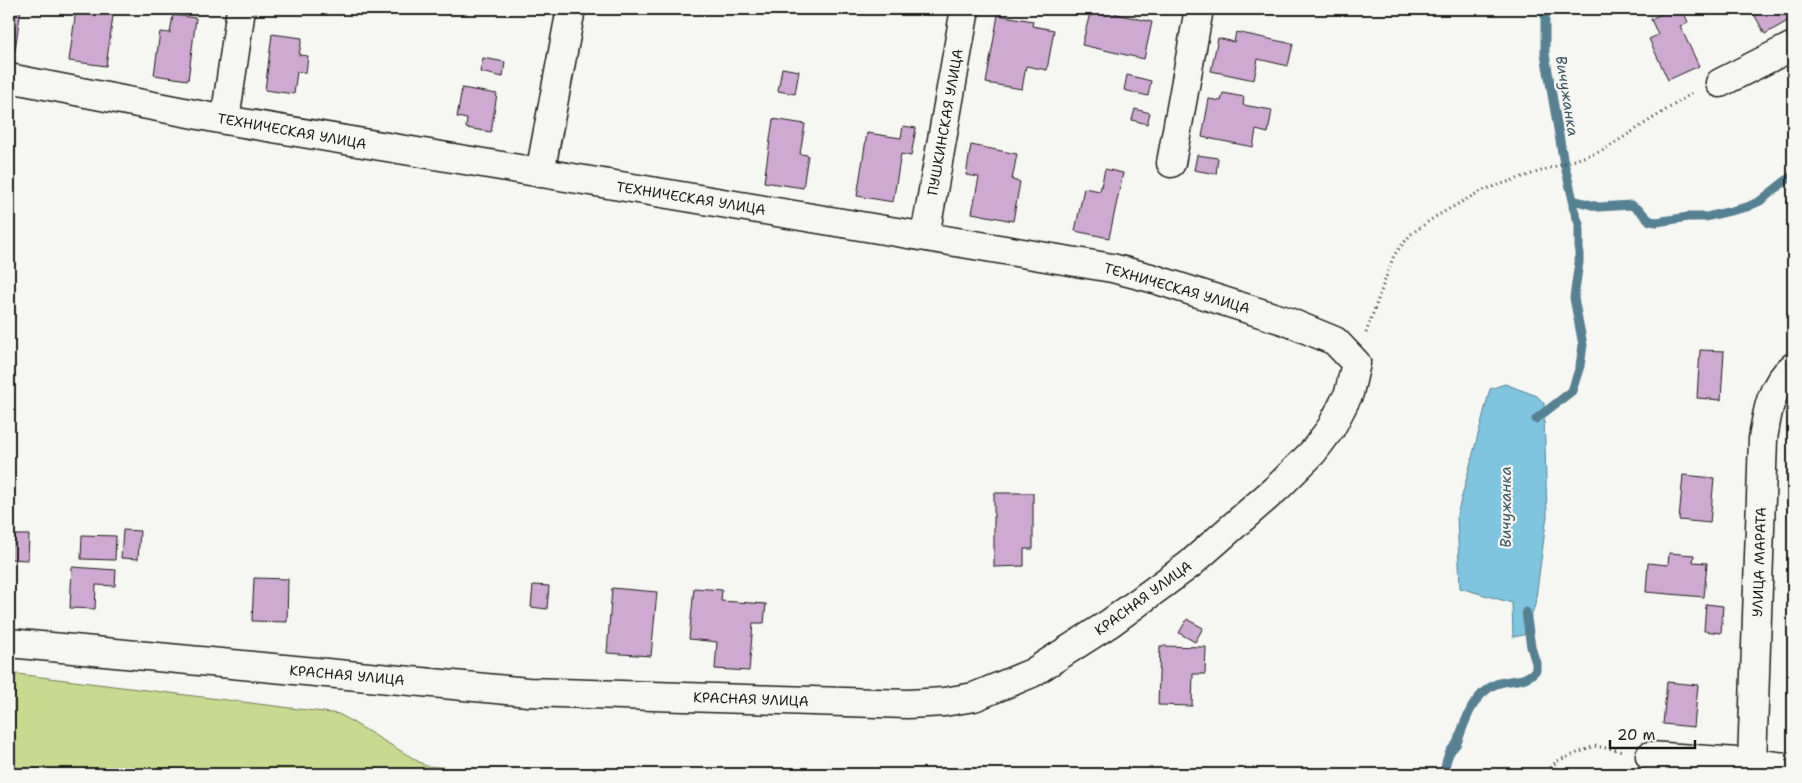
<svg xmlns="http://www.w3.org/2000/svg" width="1802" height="783" font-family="'Shantell Sans',sans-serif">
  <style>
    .green { fill: #c8da8f; stroke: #727b56 }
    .water { fill: #7fc5e0; stroke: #578192 }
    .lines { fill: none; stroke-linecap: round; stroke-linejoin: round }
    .stream { stroke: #578192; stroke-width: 9 }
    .building { fill: #cea9d1; stroke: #1c1c1c }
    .minor-casing { stroke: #1c1c1c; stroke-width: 31 }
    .path { stroke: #1c1c1c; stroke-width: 3; stroke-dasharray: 1 4; stroke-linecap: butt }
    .minor { stroke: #f6f6f2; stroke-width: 28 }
    .labels { text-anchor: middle; stroke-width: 4.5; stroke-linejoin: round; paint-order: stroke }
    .street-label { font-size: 14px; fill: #1c1c1c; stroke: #f6f6f2 }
    .water-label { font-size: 15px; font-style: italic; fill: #3f5761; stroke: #f6f6f2 }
  </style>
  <rect width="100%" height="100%" fill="#f6f6f2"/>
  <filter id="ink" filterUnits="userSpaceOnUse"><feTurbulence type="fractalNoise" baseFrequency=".02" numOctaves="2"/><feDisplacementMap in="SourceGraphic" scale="10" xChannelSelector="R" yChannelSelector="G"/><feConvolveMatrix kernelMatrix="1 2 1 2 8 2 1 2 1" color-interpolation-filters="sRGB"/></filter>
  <g filter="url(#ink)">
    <path class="green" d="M9,673L339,714L426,766L526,774H123L9,767Z"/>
    <path class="water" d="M1505,384L1537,396L1544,403V412L1547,515L1535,605L1524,635L1513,637L1512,603L1460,588L1457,515L1490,389Z"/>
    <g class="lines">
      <path class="stream" d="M1573,200L1599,207L1631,205L1639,210L1650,221L1657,222L1688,217H1706L1747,207L1760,201L1793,175
        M1536,419L1572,391L1580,366L1583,345L1574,298L1579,262V224L1573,207V200L1563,158L1545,54V9
        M1444,774C1445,767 1446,759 1450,752C1452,748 1455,747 1457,743C1465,722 1472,696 1494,685C1508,678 1525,684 1536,670V663L1531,647L1526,612"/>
    </g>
    <path class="building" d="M9,9H21L15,50L9,49Z
      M76,9H114L106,66L69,61Z
      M1091,9H1117L1116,14L1152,22L1144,59L1082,45Z
      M1659,9H1682L1688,22L1680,26L1699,66L1668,80L1649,39L1658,35L1651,19L1661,14Z
      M1751,9H1793V18L1765,34Z
      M173,15L196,18L188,80L154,75L160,32L170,33Z
      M998,15L1033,21L1032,26L1054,30L1047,70L1026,66L1022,89L986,83Z
      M1236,32L1293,44L1288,66L1258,59L1254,80L1211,71L1218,38L1234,42Z
      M272,34L302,38L299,55L308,56L306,73L297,72L294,94L265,90Z
      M483,58L505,62L503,77L480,72Z
      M782,68L799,71L795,94L778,91Z
      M1127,75L1151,81L1148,96L1124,90Z
      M462,88L497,94L491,132L466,128L467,119L457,117Z
      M1223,93L1244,97L1243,105L1272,110L1268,133L1256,130L1253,147L1202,137L1209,99L1221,101Z
      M1135,109L1150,113L1147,124L1132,120Z
      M773,119L805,124L800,154L808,155L803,188L764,182Z
      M903,126L916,128L911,156L901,154L893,202L857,196L867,133L901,138Z
      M971,145L1017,154L1012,180L1020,182L1013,221L972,213L979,177L966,175Z
      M1197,155L1218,158L1216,174L1194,170Z
      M1105,169L1123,173L1109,238L1075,231L1084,188L1100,191Z
      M1700,350L1724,351L1721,400L1697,398Z
      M1683,475L1714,478L1710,523L1679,520Z
      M994,493H1033V549H1024V566L994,567Z
      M123,530L140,531L138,559L121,558Z
      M9,535H29L28,560L9,559Z
      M82,535L116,536L115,560L81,559Z
      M1791,552H1793V598H1788Z
      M1669,553L1694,555L1693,562L1707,563L1704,597L1646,592L1648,563L1668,565Z
      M72,567L116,570L115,586L96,585L95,609L70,608Z
      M254,578L288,579L287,622L252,621Z
      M533,585L549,586L547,609L531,607Z
      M612,588L657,592L651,656L607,653Z
      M694,588L722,590L721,601L766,604L764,623H753L749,671L715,669L717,642L689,639Z
      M1706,604L1723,606L1721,633L1704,631Z
      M1187,619L1203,628L1195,642L1179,633Z
      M1160,646L1206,647L1205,674H1193L1192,706L1158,705Z
      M1667,682L1698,685L1694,727L1663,724Z"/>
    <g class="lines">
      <g class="minor-casing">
        <path id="minor" d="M9,78L225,120L1112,268L1151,278L1286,321L1335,341L1356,363L1349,393L1331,428L1313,452L1278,487L1189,565L1110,623L1032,673L974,697L944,702L908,704L528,692L9,643
          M1720,83L1793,46
          M225,120L241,9
          M1171,163L1199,9
          M540,173L571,9
          M925,236L965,9
          M1650,756L1752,763L1793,768
          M1752,763L1763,439C1767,412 1771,385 1793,367"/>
      </g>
      <path class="path" d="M1366,333L1394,255L1411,234L1435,217L1483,190L1602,151L1694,92
        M1543,774L1557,761L1595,746L1623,751"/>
      <use href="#minor" class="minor"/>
    </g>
  </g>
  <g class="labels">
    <g class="street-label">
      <text transform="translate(945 122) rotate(-80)" y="5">ПУШКИНСКАЯ УЛИЦА</text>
      <text transform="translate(292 131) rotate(10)" y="5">ТЕХНИЧЕСКАЯ УЛИЦА</text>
      <text transform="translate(691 198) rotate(9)" y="5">ТЕХНИЧЕСКАЯ УЛИЦА</text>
      <text transform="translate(1177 288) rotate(16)" y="5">ТЕХНИЧЕСКАЯ УЛИЦА</text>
      <text transform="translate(1759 562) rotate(-88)" y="5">УЛИЦА МАРАТА</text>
      <text transform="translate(1143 598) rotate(-36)" y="5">КРАСНАЯ УЛИЦА</text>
      <text transform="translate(347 675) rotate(5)" y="5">КРАСНАЯ УЛИЦА</text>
      <text transform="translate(751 699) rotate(2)" y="5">КРАСНАЯ УЛИЦА</text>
    </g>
    <g class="water-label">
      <text transform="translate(1567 96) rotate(81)" y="5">Вичужанка</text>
      <text transform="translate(1506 507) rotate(-90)" y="5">Вичужанка</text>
    </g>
  </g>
  <rect width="1802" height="783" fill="none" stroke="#f6f6f2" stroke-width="30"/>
  <rect x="15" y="15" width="1772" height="753" fill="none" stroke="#1c1c1c" stroke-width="2" filter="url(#ink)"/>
  <path d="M1610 740v8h85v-8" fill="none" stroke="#1c1c1c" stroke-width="2.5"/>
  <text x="1617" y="740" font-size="15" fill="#1c1c1c" stroke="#f6f6f2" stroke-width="4" paint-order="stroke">20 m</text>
</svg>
